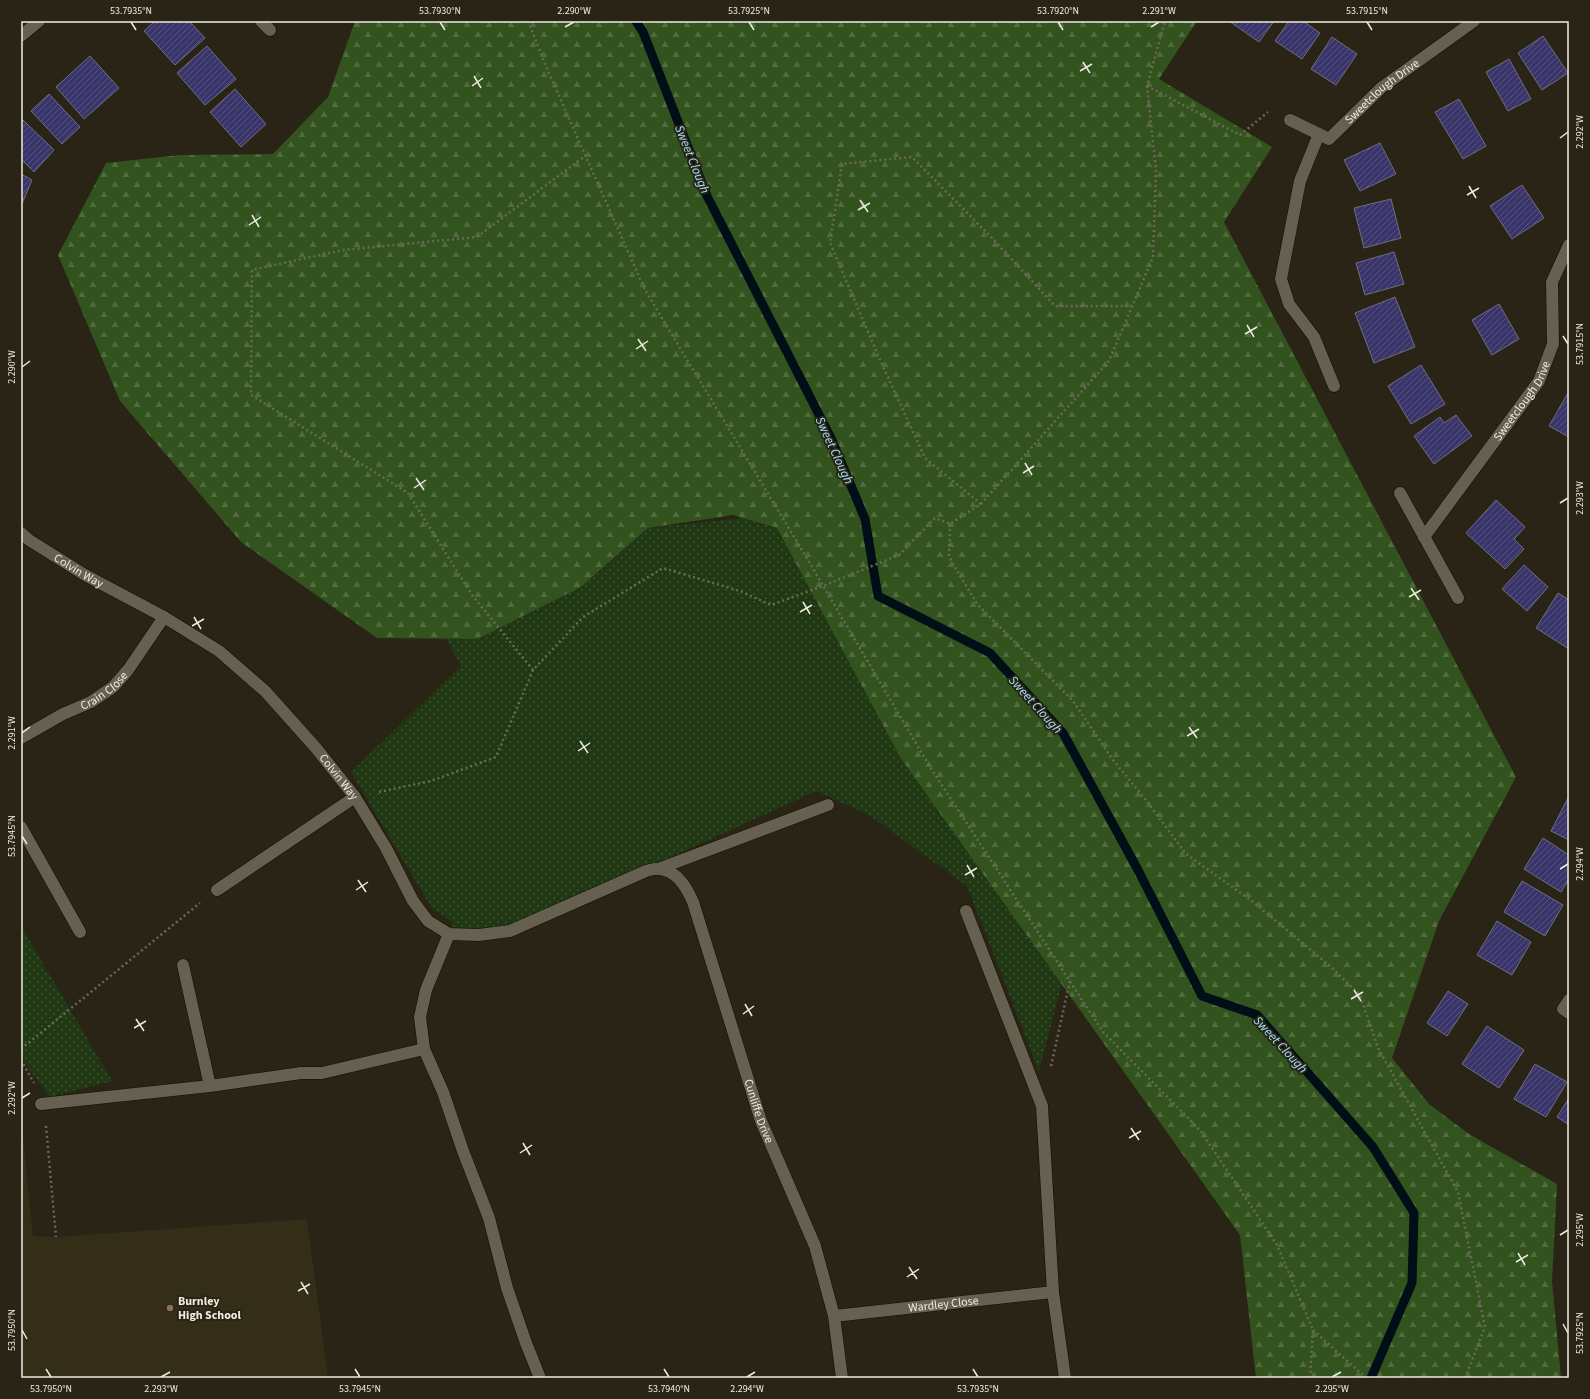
<svg xmlns="http://www.w3.org/2000/svg" width="1590" height="1399" font-family="'Source Sans 3',sans-serif">
  <style>
    .built { fill: #342d18 }
    .grass { fill: url(#grass-dots) }
    .forest { fill: url(#forest-firs) }
    .lines { fill: none; stroke-linecap: round; stroke-linejoin: round }
    .stream { stroke: #000e17; stroke-width: 9 }
    .building { fill: url(#building-hatch); stroke: #6d6e7f }
    .minor-casing { stroke: #110d02; stroke-width: 13 }
    .path { stroke: #6c685b; stroke-width: 2.5; stroke-dasharray: 2 3; stroke-linecap: butt }
    .minor { stroke: #65604f; stroke-width: 12 }
    .ticks { fill: none; stroke: #eeebe1; stroke-width: 1.5 }
    .education-dot { fill: #8d6e63; stroke: #292415; stroke-width: 1.5 }
    .labels { text-anchor: middle; stroke-width: 4; stroke-linejoin: round; paint-order: stroke }
    .street-label { font-size: 12px; fill: #eeebe1; stroke: #292415 }
    .poi-label { font-size: 12px; font-weight: bold; fill: #eeebe1; stroke: #292415; text-anchor: start }
    .water-label { font-size: 13px; font-style: italic; fill: #a3e0f9; stroke: #292415 }
    .neatline { fill: none; stroke: #eeebe1; stroke-width: 1.5 }
    .ticks-label { font-size: 10px; text-anchor: middle; fill: #eeebe1 }
  </style>
  <defs>
    <pattern id="grass-dots" width="8" height="8" patternUnits="userSpaceOnUse"><rect width="8" height="8" fill="#203713"/><path d="M2 2h.1M6 6h.1" fill="none" stroke="#415435" stroke-width="1.8" stroke-linecap="round"/></pattern>
    <pattern id="forest-firs" width="22" height="20" patternUnits="userSpaceOnUse"><rect width="22" height="20" fill="#32531e"/><path d="M5 1l3.5 6h-7zM16 11l3.5 6h-7z" fill="#506c3e"/></pattern>
    <pattern id="building-hatch" width="6" height="6" patternUnits="userSpaceOnUse"><rect width="6" height="6" fill="#393469"/><path d="M-1 1l2-2M0 6l6-6M5 7l2-2" fill="none" stroke="#56527e"/></pattern>
  </defs>
  <rect width="100%" height="100%" fill="#292415"/>
  <path class="built" d="M21,1117L33,1236L56,1237L307,1219L328,1378H21Z"/>
  <path class="grass" d="M743,518L777,528L900,757L1062,983L1039,1071L967,886L869,815L816,791L510,931L449,934L452,922L431,907L351,772L461,666L446,639L593,578L648,528Z
    M21,926L112,1081L49,1097L21,1057Z"/>
  <path class="forest" d="M355,21H1197L1159,79L1272,147L1224,222L1516,777L1439,921L1392,1058L1429,1104L1469,1134L1557,1184L1552,1281L1561,1378H1256L1240,1235L900,757L777,528L733,515L648,528L581,587L477,639L377,638L241,542L120,401L58,255L106,163L180,155L273,154L328,97Z"/>
  <g class="lines">
    <path class="stream" d="M636,21L643,32L707,196L831,438L865,519L878,596L990,653L1063,733L1138,870L1202,996L1257,1015L1373,1147L1414,1213L1412,1283L1371,1378"/>
  </g>
  <path class="building" d="M155,21H189L205,38L175,65L144,31Z
    M1229,21H1274L1259,42Z
    M1289,21H1303L1320,33L1302,59L1275,41Z
    M1543,36L1568,73L1542,90L1518,53Z
    M1332,37L1357,54L1336,85L1311,69Z
    M207,46L236,79L205,105L177,73Z
    M90,56L119,88L84,119L56,87Z
    M1509,59L1531,99L1508,111L1486,72Z
    M235,89L266,124L241,147L210,112Z
    M49,94L80,127L62,144L31,111Z
    M1459,99L1486,146L1463,159L1435,112Z
    M23,120L54,150L34,172L21,159V122Z
    M1380,143L1396,174L1360,191L1344,160Z
    M21,174L32,180L21,206Z
    M1522,185L1544,218L1512,239L1490,206Z
    M1391,199L1401,238L1364,248L1354,208Z
    M1394,252L1404,284L1365,295L1356,263Z
    M1395,297L1415,347L1374,363L1355,313Z
    M1499,304L1519,339L1492,355L1472,320Z
    M1421,365L1445,404L1411,424L1388,386Z
    M1569,391V437L1549,426Z
    M1456,415L1472,436L1434,464L1414,436L1440,417L1444,423Z
    M1496,500L1525,527L1514,539L1524,549L1505,569L1466,533Z
    M1524,565L1548,587L1527,611L1502,589Z
    M1558,593L1569,600V649L1536,628Z
    M1568,798H1569V840L1551,831Z
    M1543,838L1569,855V879L1561,892L1524,869Z
    M1522,881L1563,905L1545,936L1504,912Z
    M1497,921L1531,942L1512,975L1477,955Z
    M1448,991L1468,1004L1447,1036L1427,1023Z
    M1487,1026L1524,1050L1499,1088L1462,1064Z
    M1535,1064L1567,1082L1546,1117L1514,1099Z
    M1569,1098V1125L1557,1117Z"/>
  <g class="lines">
    <g class="minor-casing">
      <g id="minor">
        <path d="M261,21L270,30"/>
        <path d="M21,36L39,21"/>
        <path id="s1" d="M1290,120L1329,139L1381,88L1474,21"/>
        <path d="M1319,134L1300,181L1281,279L1289,304L1314,337L1334,386"/>
        <path d="M1400,493L1458,598"/>
        <path id="s2" d="M21,533L29,540L85,575L164,617L219,651L265,691L316,748L355,797L386,848L413,901L428,921L449,934L479,935L510,931L646,871C650,870 655,868 659,869C677,870 687,888 693,902L761,1121L815,1246L834,1316L842,1378"/>
        <path id="s3" d="M1424,537L1539,381L1553,344L1552,282L1569,245"/>
        <path id="s4" d="M21,738L63,714L91,702L113,687L128,670L164,617"/>
        <path d="M21,827L80,932"/>
        <path d="M658,869L828,805"/>
        <path d="M217,890L355,797"/>
        <path d="M966,911L1042,1106L1053,1292L1065,1378"/>
        <path d="M449,934L426,990L420,1017L424,1049L443,1092L463,1151L489,1218L507,1288L526,1343L540,1378"/>
        <path d="M183,965L210,1086"/>
        <path d="M1569,1000L1563,1009L1569,1013"/>
        <path d="M41,1104L210,1086L301,1073H322L424,1049"/>
        <path id="s5" d="M834,1316L1053,1292"/>
      </g>
    </g>
    <path class="path" d="M528,21L548,71L645,290L799,545L930,767L1103,1032L1200,1130L1277,1245L1313,1330L1310,1378
      M1147,86L1240,135L1268,112
      M981,504L925,458L881,362L830,243L842,164L912,157L992,238L1055,306H1132
      M950,524L949,557L977,604L1073,701L1113,760L1146,800L1186,854L1252,901L1330,966L1360,995L1378,1048L1458,1192L1485,1327L1465,1378
      M533,670L472,595L408,493L251,395L252,270L343,250L477,237L585,156
      M379,792L431,781L496,757L533,670L583,617L663,568L740,591L771,605L823,586L899,555L935,518L950,524L981,504L1109,361L1153,257L1156,170L1147,86L1165,21
      M21,1049L200,903
      M21,1060L34,1083
      M1051,1066L1070,981
      M46,1126L56,1237
      M1313,1330L1366,1378"/>
    <use href="#minor" class="minor"/>
  </g>
  <path class="ticks" d="M131,22L136,30M440,22L445,30M749,22L754,30M1058,22L1063,30M1367,22L1372,30M565,27L574,22M1151,27L1159,22M1083,62L1090,73M1080,71L1092,64M474,76L481,88M472,86L483,78M1560,138L1568,132M1469,186L1476,198M1467,195L1479,188M860,200L868,212M858,210L870,203M252,215L259,227M249,225L261,217M1247,325L1254,337M1245,334L1257,327M1563,336L1568,344M638,339L646,351M636,349L648,341M22,367L30,361M1025,463L1032,475M1023,473L1034,466M416,478L424,490M414,488L426,480M1560,503L1568,498M1411,588L1419,600M1409,597L1421,590M803,602L810,614M800,612L812,605M194,617L201,629M192,626L204,619M1189,727L1197,738M22,733L30,727M1187,736L1199,729M580,741L588,753M578,751L590,743M22,836L27,844M967,865L974,877M1560,869L1568,864M965,875L977,868M358,880L366,892M356,890L368,882M1354,990L1361,1001M1351,999L1363,992M745,1004L752,1016M743,1014L754,1006M136,1019L144,1031M134,1028L146,1021M22,1098L30,1093M1131,1128L1139,1140M1129,1138L1141,1131M523,1143L530,1155M520,1153L532,1145M1560,1235L1568,1230M1518,1253L1525,1265M1516,1262L1528,1255M909,1267L917,1279M907,1277L919,1269M301,1282L308,1294M298,1291L310,1284M1563,1324L1568,1333M22,1330L27,1339M46,1369L51,1377M355,1369L360,1377M664,1369L669,1377M973,1369L978,1377M161,1377L170,1372M747,1377L755,1372M1332,1377L1341,1372"/>
  <circle class="education-dot" cx="170" cy="1308" r="4"/>
  <g class="labels">
    <g class="street-label">
      <text dy="4" stroke="none"><textPath href="#s1" startOffset="115">Sweetclough Drive</textPath></text>
      <text dy="4" stroke="none"><textPath href="#s3" startOffset="168">Sweetclough Drive</textPath></text>
      <text dy="4" stroke="none"><textPath href="#s2" startOffset="69">Colvin Way</textPath></text>
      <text dy="4" stroke="none"><textPath href="#s4" startOffset="96">Crain Close</textPath></text>
      <text dy="4" stroke="none"><textPath href="#s2" startOffset="405">Colvin Way</textPath></text>
      <text dy="4" stroke="none"><textPath href="#s2" startOffset="1092">Cunliffe Drive</textPath></text>
      <text dy="4" stroke="none"><textPath href="#s5" startOffset="110">Wardley Close</textPath></text>
    </g>
    <g class="poi-label">
      <text x="178" y="1305">Burnley<tspan x="178" dy="14">High School</tspan></text>
    </g>
    <g class="water-label">
      <text transform="translate(693 159) rotate(68)" y="5">Sweet Clough</text>
      <text transform="translate(835 450) rotate(65)" y="5">Sweet Clough</text>
      <text transform="translate(1036 704) rotate(48)" y="5">Sweet Clough</text>
      <text transform="translate(1281 1044) rotate(47)" y="5">Sweet Clough</text>
    </g>
  </g>
  <rect width="1590" height="1399" fill="none" stroke="#292415" stroke-width="44"/>
  <rect x="22" y="22" width="1546" height="1355" class="neatline"/>
  <g class="ticks-label">
    <text x="131" y="14">53.7935°N</text>
    <text x="440" y="14">53.7930°N</text>
    <text x="574" y="14">2.290°W</text>
    <text x="749" y="14">53.7925°N</text>
    <text x="1058" y="14">53.7920°N</text>
    <text x="1159" y="14">2.291°W</text>
    <text x="1367" y="14">53.7915°N</text>
    <text transform="translate(1579 132) rotate(-90)" y="4">2.292°W</text>
    <text transform="translate(1579 344) rotate(-90)" y="4">53.7915°N</text>
    <text transform="translate(11 367) rotate(-90)" y="4">2.290°W</text>
    <text transform="translate(1579 498) rotate(-90)" y="4">2.293°W</text>
    <text transform="translate(11 733) rotate(-90)" y="4">2.291°W</text>
    <text transform="translate(11 836) rotate(-90)" y="4">53.7945°N</text>
    <text transform="translate(1579 864) rotate(-90)" y="4">2.294°W</text>
    <text transform="translate(11 1098) rotate(-90)" y="4">2.292°W</text>
    <text transform="translate(1579 1230) rotate(-90)" y="4">2.295°W</text>
    <text transform="translate(11 1330) rotate(-90)" y="4">53.7950°N</text>
    <text transform="translate(1579 1333) rotate(-90)" y="4">53.7925°N</text>
    <text x="51" y="1392">53.7950°N</text>
    <text x="161" y="1392">2.293°W</text>
    <text x="360" y="1392">53.7945°N</text>
    <text x="669" y="1392">53.7940°N</text>
    <text x="747" y="1392">2.294°W</text>
    <text x="978" y="1392">53.7935°N</text>
    <text x="1332" y="1392">2.295°W</text>
  </g>
</svg>
